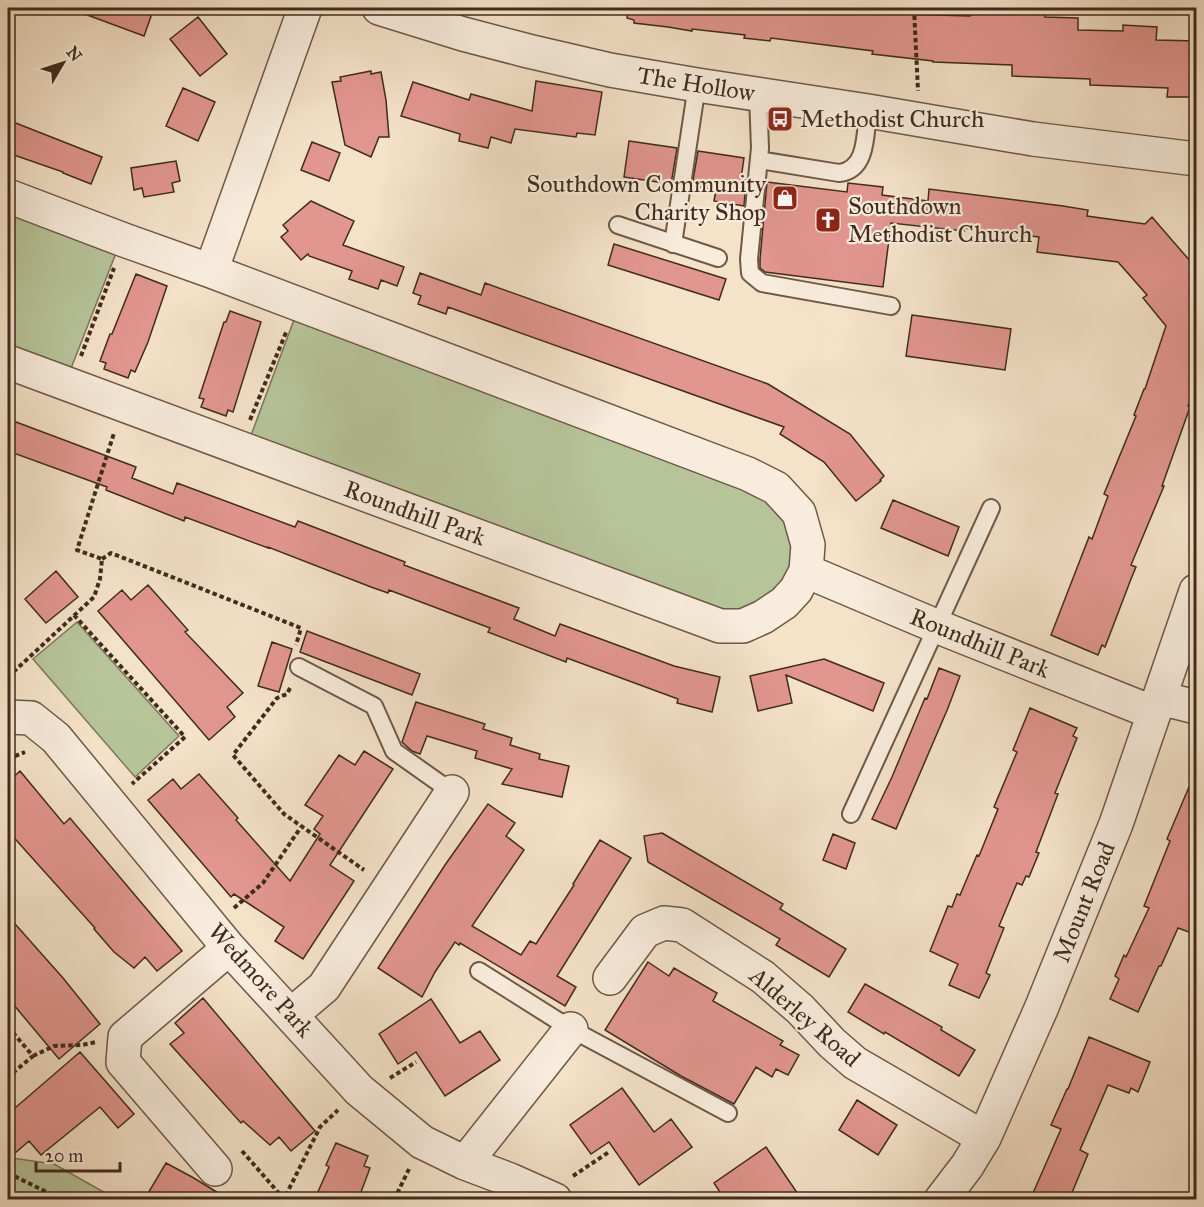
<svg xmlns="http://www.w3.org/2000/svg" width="1204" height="1207" font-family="'IM FELL Great Primer',serif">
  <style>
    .green { fill: #b7c49a; stroke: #7c785b; stroke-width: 1.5 }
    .building { fill: #e1968f; stroke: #402b1c; stroke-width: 1.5 }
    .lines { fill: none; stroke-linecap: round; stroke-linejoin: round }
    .service-casing { stroke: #6d5947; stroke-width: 20 }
    .minor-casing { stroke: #6d5947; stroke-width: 36 }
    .tertiary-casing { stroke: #6d5947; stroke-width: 36 }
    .path { stroke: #402b1c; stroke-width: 4; stroke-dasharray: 4.5 3; stroke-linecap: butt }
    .service { stroke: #f8ecdc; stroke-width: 16 }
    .minor { stroke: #f8ecdc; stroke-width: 33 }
    .tertiary { stroke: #f8ecdc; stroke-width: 33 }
    .labels { text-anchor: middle; stroke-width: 4.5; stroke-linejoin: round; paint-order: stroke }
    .street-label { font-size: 24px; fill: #402b1c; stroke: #f8ecdc }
    .poi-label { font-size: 24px; fill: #402b1c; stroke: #f8ecdc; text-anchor: start }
  </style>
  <rect width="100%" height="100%" fill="#f4e2c9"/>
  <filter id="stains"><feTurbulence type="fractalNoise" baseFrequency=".00333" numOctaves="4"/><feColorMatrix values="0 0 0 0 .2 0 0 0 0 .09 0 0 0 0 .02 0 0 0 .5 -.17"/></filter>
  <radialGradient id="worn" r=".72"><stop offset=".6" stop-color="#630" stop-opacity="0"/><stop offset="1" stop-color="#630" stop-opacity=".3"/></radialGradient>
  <path class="green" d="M8,214L116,253L70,371L8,347Z
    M295,317L763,490L792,528L793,566L784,586L742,612L710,611L250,438Z
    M77,622L179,736L135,777L33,659Z
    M8,1155L12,1158L54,1164L116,1199H8Z"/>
  <path class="building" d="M75,8H154L144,36L74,10Z
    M628,8H900V14L970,16V8H1002V12H1045V17L1078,18V30L1123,31V25L1157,27L1156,40L1197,41V97H1167L1168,88L1090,85V79L1012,76V65L933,62V61L872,54L873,51L771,38L770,41L744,38L745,35L692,29V31L668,27L634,23V20L627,18Z
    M198,17L227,54L200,76L170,39Z
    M371,71V74L381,72L386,100L389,137H379L371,157L345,145L332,82L341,81L340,77Z
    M536,81L602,92L595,135L577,133L576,137L515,129L511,143L491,137L488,148L459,141L460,134L401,116L413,82L469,100L471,94L532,111Z
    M183,88L215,102L198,141L166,126Z
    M8,120L102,157L91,184L63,173V172L8,153Z
    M629,141L677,148L671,184L624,177Z
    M312,142L340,153L329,181L301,170Z
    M698,151L744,158L741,179L746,180L744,206L714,201L716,190L692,186Z
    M176,161L180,181L172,183L174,192L144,197L142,188L134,190L131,168Z
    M767,182L847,192L848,183L883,187L882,195L928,201L929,189L1063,206L1088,210L1087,216L1145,224L1152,217L1197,269V382L1188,406L1190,407L1162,486H1164L1131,565L1136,567L1131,579L1105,647L1102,645L1098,655L1051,635L1089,537L1092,539L1108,496L1104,494L1136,416L1134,415L1144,389H1145L1166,326L1143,298L1147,295L1118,262L1037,252L1039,237L964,228V231L891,223L883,287L765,272L760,268V259Z
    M311,201L354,221L343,245L404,267L397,286L381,280L378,289L349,279L352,271L309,256L308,254L301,260L281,237L288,231L283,225Z
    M614,244L726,279L719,300L608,265Z
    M420,273L481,295L485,283L768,384L850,434L884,476L880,480L881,481L856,501L824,462L780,434L784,427L448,307L446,314L418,304L421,296L413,293Z
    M136,274L167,286L148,342L135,372L131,370L128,378L104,369L106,363L100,361L110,334H112Z
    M230,311L261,322L233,412L228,410L226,416L201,407L204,399L199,398L224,322H226Z
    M912,315L1011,329L1005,370L906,356Z
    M8,419L136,467L132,478L173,494L177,483L295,527L298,521L405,562L404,565L519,608L514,619L555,636L560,624L674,666L720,677L712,712L677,703L678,699L567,658L566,662L488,632L490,628L389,590L388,593L371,587L268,547V548L185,517L184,521L106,490L107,487L8,451Z
    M893,500L959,527L948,556L881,528Z
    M56,571L78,597L46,623L25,599Z
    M148,585L188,630L185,632L243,693L227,707L235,717L209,740L98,611L122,590L131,600Z
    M307,631L420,674L412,695L300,652Z
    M272,642L292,649L279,692L258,686Z
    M824,659L884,683L873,711L786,675L792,703L758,711L750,676Z
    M939,668L960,676L948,708L896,829L872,819L892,777L925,698L927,699Z
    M416,702L485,724L483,729L512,738L510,745L540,754L539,759L569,766L562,797L502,784L512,769L475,758L477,751L427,736L420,754L412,751L402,742Z
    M1030,708L1077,728L1073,736L1077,738L1055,793L1058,794L1036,852L1039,853L1029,877L1026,876L1022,885L1017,883L999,926L1004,928L986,973L990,975L979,998L949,985L958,964L930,951L948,906L952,907L957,894L960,895L977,855L979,856L998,809L994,807L1017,752L1013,750Z
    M364,751L393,769L330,865L354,881L303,959L275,941L284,927L234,894L231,897L148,800L173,779L181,789L199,774L238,818L236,820L290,881L320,834L314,829L323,816L305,805L339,755L355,765Z
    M1197,768V935L1178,928L1161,966H1159L1138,1012L1110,999L1119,979L1115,976L1124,955L1126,957L1149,908L1144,906L1170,841L1167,839Z
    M20,771L64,824L70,818L182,951L157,971L145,957L134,968L114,952L94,929L95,928L8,831V782Z
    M488,804L515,823L506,836L524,850L472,926L521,955L530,941L536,944L574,885L573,884L600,840L631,858L557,976L576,987L565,1006L460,943L459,945L455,942L435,972L422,997L378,968L445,865Z
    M662,833L783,904L780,909L846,949L829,977L776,945L780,939L648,862L644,836Z
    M833,834L855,843L846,869L823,860Z
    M8,916L63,978L100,1024L59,1059L8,998Z
    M648,962L669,976L674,968L717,993L713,1001L783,1041L780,1045L799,1055L788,1075L776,1069L772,1077L756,1067L734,1104L681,1076L605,1030Z
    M865,984L942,1027L941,1030L975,1050L959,1076L885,1032L884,1034L848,1012Z
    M203,998L315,1131L291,1151L279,1137L270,1145L243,1121L241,1123L170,1044L184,1033L175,1023Z
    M431,999L460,1043L480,1031L500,1060L445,1096L416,1052L398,1064L379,1034Z
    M1089,1037L1150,1062L1138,1092L1131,1088L1129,1093L1108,1085L1080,1150L1088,1154L1069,1200H1030L1061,1129L1051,1125L1067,1089H1068Z
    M80,1052L134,1114L118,1128L100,1107L41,1155L29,1141L8,1159V1114Z
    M622,1088L654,1132L671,1119L692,1147L639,1185L609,1142L591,1154L570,1125Z
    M857,1100L897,1125L878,1155L839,1130Z
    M336,1143L368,1156L364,1166L370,1168L358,1200H330L317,1194L329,1167L326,1165Z
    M766,1147L802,1200H725L714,1183Z
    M166,1163L192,1177L230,1200H144Z"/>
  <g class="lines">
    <g class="service-casing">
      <path id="service" d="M758,95L760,148L749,259L750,273L762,283L891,306
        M759,160L839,173C868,170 865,133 868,111
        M618,225L718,258
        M673,244L697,85
        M299,667L374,706L394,751L452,792
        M851,814L991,508
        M479,971L571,1029L728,1113"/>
    </g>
    <g class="minor-casing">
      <path id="minor" d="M8,196L124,240L211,271L748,474L776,488L799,513L808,545L806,571L796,590L784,603L763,617L743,626H720L8,362
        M211,271L305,8
        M806,571L936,626L1154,713
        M1160,698L1196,707
        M8,717L31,718L56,738L229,948L359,1090L422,1142L465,1163L510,1180L555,1200
        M610,978L645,931L664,923L682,925L763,977L800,1009L832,1043L855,1063L984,1138
        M291,1015L324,987L452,792
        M465,1163L571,1029
        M215,1169L123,1062L125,1037L229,948
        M941,1200L967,1166L984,1138L1041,1009L1116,824L1196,591"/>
    </g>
    <g class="tertiary-casing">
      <path id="tertiary" d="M379,8L463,34L528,51L610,70L697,85L868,111L1033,139L1196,159"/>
    </g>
    <path class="path" d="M914,8L918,91
      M81,356L114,268
      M250,420L287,330
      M102,559L111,553L301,628L296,645
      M74,615L185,737L132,784
      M8,677L94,597L100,579L102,559L77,550L114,433
      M290,688L287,694L277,698L233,755L284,814L364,870
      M8,759L25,752
      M234,908L263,883L301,827
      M8,1027L33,1056L8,1077
      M33,1056L54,1046L82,1045L96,1042
      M390,1078L416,1062
      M242,1151L284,1199L320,1127L338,1110
      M8,1173L63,1200
      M573,1176L609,1152
      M394,1200L409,1169"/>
    <use href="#service" class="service"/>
    <use href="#minor" class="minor"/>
    <use href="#tertiary" class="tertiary"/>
  </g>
  <defs>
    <g id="bus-square" transform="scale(1.35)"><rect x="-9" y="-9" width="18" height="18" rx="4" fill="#8f2418" stroke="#f8ecdc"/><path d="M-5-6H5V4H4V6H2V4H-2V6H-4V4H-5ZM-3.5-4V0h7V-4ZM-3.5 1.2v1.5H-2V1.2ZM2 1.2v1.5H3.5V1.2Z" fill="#fff"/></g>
    <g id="shop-square" transform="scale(1.35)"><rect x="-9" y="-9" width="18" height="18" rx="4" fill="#8f2418" stroke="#f8ecdc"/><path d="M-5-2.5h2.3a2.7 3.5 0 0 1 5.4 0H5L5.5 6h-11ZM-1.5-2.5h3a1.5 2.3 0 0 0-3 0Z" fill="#fff"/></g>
    <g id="church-square" transform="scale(1.35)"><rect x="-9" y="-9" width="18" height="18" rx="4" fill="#8f2418" stroke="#f8ecdc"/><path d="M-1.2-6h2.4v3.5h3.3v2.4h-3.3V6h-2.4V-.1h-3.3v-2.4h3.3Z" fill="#fff"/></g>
  </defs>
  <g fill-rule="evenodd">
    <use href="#bus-square" x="780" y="119"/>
    <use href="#shop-square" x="785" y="198"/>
    <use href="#church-square" x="828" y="220"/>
  </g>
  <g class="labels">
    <g class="street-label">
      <text transform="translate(696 84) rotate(9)" y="8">The Hollow</text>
      <text transform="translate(415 513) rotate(20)" y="8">Roundhill Park</text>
      <text transform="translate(980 643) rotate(22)" y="8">Roundhill Park</text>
      <text transform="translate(1084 902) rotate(-68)" y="8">Mount Road</text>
      <text transform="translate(261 980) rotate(48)" y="8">Wedmore Park</text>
      <text transform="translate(805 1017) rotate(41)" y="8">Alderley Road</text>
    </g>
    <g class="poi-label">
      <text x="800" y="127">Methodist Church</text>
      <text x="766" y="192" text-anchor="end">Southdown Community<tspan x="766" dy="28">Charity Shop</tspan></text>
      <text x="848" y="214">Southdown<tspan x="848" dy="28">Methodist Church</tspan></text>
    </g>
  </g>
  <rect width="1204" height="1207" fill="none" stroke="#f4e2c9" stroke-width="30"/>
  <rect x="9" y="9" width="1186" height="1189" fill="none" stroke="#402b1c" stroke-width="3"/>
  <rect x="15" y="15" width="1174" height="1177" fill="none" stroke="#402b1c" stroke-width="1.5"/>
  <g transform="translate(63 63) rotate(51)" stroke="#f8ecdc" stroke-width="4.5" paint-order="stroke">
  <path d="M0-4.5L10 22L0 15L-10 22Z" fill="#402b1c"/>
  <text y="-9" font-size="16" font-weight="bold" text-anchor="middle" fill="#402b1c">N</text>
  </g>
  <path d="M36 1162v9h84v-9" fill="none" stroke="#402b1c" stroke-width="3"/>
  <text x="45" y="1162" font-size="18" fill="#402b1c" stroke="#f8ecdc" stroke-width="4.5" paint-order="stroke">20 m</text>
  <rect width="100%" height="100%" filter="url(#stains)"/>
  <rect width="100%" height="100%" fill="url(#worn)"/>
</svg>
